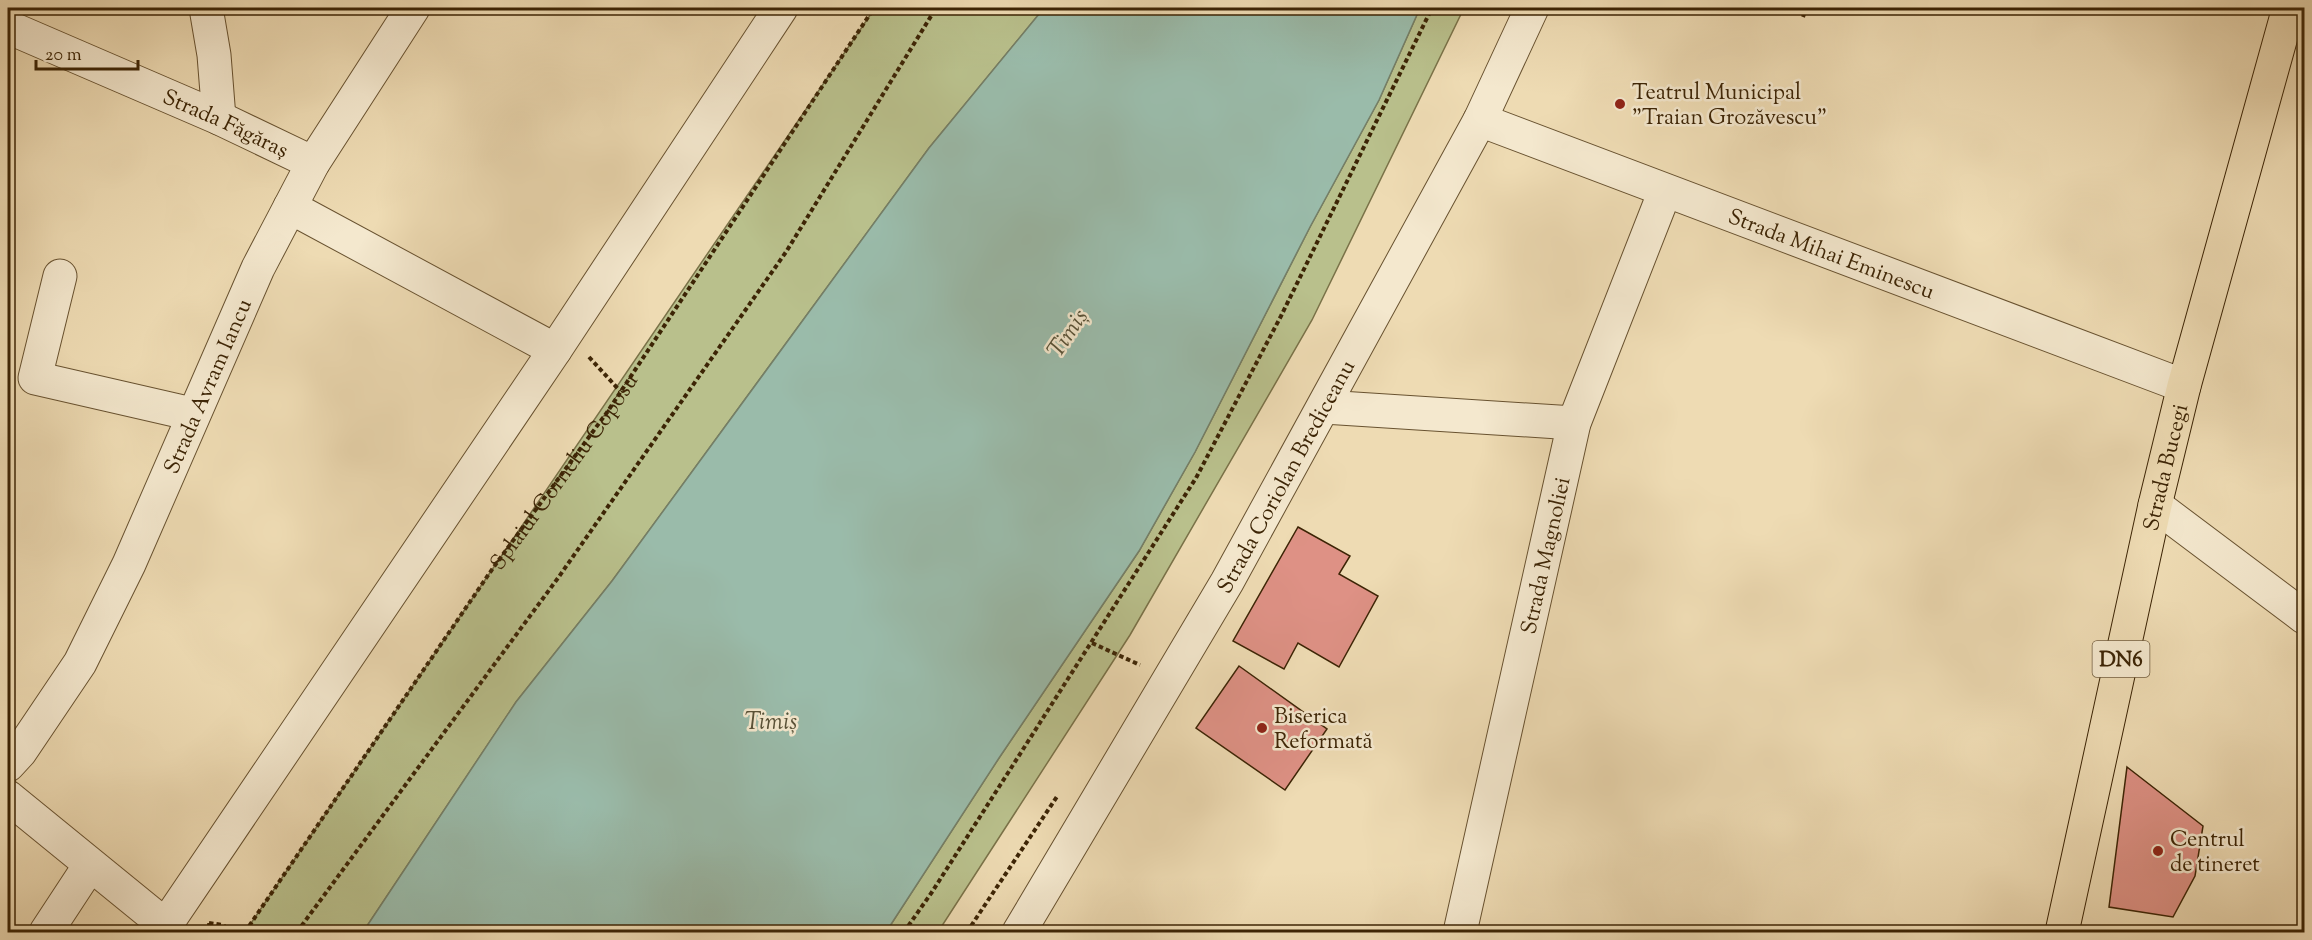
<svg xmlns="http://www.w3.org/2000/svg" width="2312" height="940" font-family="'Sorts Mill Goudy',serif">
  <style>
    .green { fill: #b9c08c; stroke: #7a7248; stroke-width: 1.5 }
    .water { fill: #9abbaa; stroke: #747f68; stroke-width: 1.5 }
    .building { fill: #de9185; stroke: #3c2405; stroke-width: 1.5 }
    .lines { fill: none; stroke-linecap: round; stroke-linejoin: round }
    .minor-casing { stroke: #685230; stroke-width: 35 }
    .major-casing { stroke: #3c2405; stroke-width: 35 }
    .path { stroke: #3c2405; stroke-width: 4; stroke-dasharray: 4.5 3; stroke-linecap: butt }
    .minor { stroke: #f4e8ce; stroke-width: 33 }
    .major { stroke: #eedbb3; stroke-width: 33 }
    .poi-dot { fill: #8f2418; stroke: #f4e8ce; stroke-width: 2 }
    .labels { text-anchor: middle; stroke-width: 5; stroke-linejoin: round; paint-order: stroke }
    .shield { fill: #f4e8ce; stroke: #735f41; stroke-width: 1.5 }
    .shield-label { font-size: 21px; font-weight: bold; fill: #3c2405 }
    .poi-label { font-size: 22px; fill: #3c2405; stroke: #f4e8ce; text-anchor: start }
    .street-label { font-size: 22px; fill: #3c2405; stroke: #f4e8ce }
    .water-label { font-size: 24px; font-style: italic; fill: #585137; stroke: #f4e8ce }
  </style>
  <rect width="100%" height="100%" fill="#eedbb3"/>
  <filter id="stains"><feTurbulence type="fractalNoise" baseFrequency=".00333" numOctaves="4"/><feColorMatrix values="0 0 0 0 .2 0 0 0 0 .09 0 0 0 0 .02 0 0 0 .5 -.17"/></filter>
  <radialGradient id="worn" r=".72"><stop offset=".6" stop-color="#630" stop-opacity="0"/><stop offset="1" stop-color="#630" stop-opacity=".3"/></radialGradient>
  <path class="green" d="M875,8H1044L929,148L612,581L516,702L363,932H245Z
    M1420,8H1464L1312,320L1130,635L938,932H886L999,758L1139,551L1195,452L1310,227L1379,100Z"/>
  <path class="water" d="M1044,8H1420L1379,100L1310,227L1195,452L1139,551L999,758L886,932H363L516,702L612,581L929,148Z"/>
  <path class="building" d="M1298,527L1350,556L1339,574L1378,596L1339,667L1298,643L1284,669L1233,641Z
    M1239,666L1327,729L1285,790L1196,728Z
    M2127,767L2203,826L2195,876L2173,917L2109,907Z"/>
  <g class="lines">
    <g class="minor-casing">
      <g id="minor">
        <path d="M206,8L214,55L219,118"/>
        <path id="s2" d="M8,27L219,118L313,163"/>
        <path id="s3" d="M1480,120L2184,386"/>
        <path d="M290,207L555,350"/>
        <path d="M60,276L35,378L192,414"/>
        <path d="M1324,407L1574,423"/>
        <path d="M2155,505L2304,617"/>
        <path id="s4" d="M8,765L20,752L80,663L129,564L258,268L313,163L413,8"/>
        <path d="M8,797L165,925"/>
        <path d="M46,932L90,865"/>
        <path d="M161,932L555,350L781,8"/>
        <path id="s5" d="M1019,932L1227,582L1480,120L1532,8"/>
        <path id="s6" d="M1460,932L1574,423L1665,191"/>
      </g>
    </g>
    <g class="major-casing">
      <g id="major">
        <path id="s7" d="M2062,932L2155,505L2184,386L2289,8"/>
      </g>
    </g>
    <g class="path">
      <path d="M1803,17L1806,8"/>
      <path d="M589,357L620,391"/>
      <path d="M1092,643L1140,665"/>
      <path d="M209,923L223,925L231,932"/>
      <path d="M209,923L210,932"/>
      <path id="s1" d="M245,932L493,568L608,411L874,8"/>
      <path d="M297,932L558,578L786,252L936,8"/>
      <path d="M904,932L932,892L1196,478L1281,316L1432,8"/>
      <path d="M967,932L1058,795"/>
    </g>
    <use href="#minor" class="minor"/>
    <use href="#major" class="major"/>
  </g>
  <g class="poi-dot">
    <circle cx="1620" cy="104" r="6"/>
    <circle cx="1262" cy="728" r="6"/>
    <circle cx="2158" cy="851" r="6"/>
  </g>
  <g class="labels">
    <rect class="shield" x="2092.5" y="641" width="57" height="36" rx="4.5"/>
    <g class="shield-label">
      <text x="2121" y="666">DN6</text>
    </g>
    <g class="poi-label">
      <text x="1632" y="99">Teatrul Municipal<tspan x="1632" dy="25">"Traian Grozăvescu"</tspan></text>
      <text x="1274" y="723">Biserica<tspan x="1274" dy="25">Reformată</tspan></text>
      <text x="2170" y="846">Centrul<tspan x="2170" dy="25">de tineret</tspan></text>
    </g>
    <g class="street-label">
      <text dy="8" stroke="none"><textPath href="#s2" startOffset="238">Strada Făgăraș</textPath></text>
      <text dy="8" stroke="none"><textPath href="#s3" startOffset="376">Strada Mihai Eminescu</textPath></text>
      <text dy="8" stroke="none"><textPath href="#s4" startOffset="430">Strada Avram Iancu</textPath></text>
      <text dy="8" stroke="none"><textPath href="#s7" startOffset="476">Strada Bucegi</textPath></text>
      <text dy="8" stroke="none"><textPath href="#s1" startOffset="560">Splaiul Corneliu Coposu</textPath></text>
      <text dy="8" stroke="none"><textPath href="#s5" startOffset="528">Strada Coriolan Brediceanu</textPath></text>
      <text dy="8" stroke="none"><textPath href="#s6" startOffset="386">Strada Magnoliei</textPath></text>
    </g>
    <g class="water-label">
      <text transform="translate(1067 333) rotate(-56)" y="8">Timiș</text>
      <text x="771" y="729">Timiș</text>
    </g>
  </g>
  <rect width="2312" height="940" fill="none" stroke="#eedbb3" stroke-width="30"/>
  <rect x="9" y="9" width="2294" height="922" fill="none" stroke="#3c2405" stroke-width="3"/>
  <rect x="15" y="15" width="2282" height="910" fill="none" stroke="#3c2405" stroke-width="1.5"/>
  <path d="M36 60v9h102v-9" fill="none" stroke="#3c2405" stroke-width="3"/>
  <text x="45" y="60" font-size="18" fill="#3c2405" stroke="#f4e8ce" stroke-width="4.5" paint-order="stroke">20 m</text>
  <rect width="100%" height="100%" filter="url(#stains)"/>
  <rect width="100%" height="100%" fill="url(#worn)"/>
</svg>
